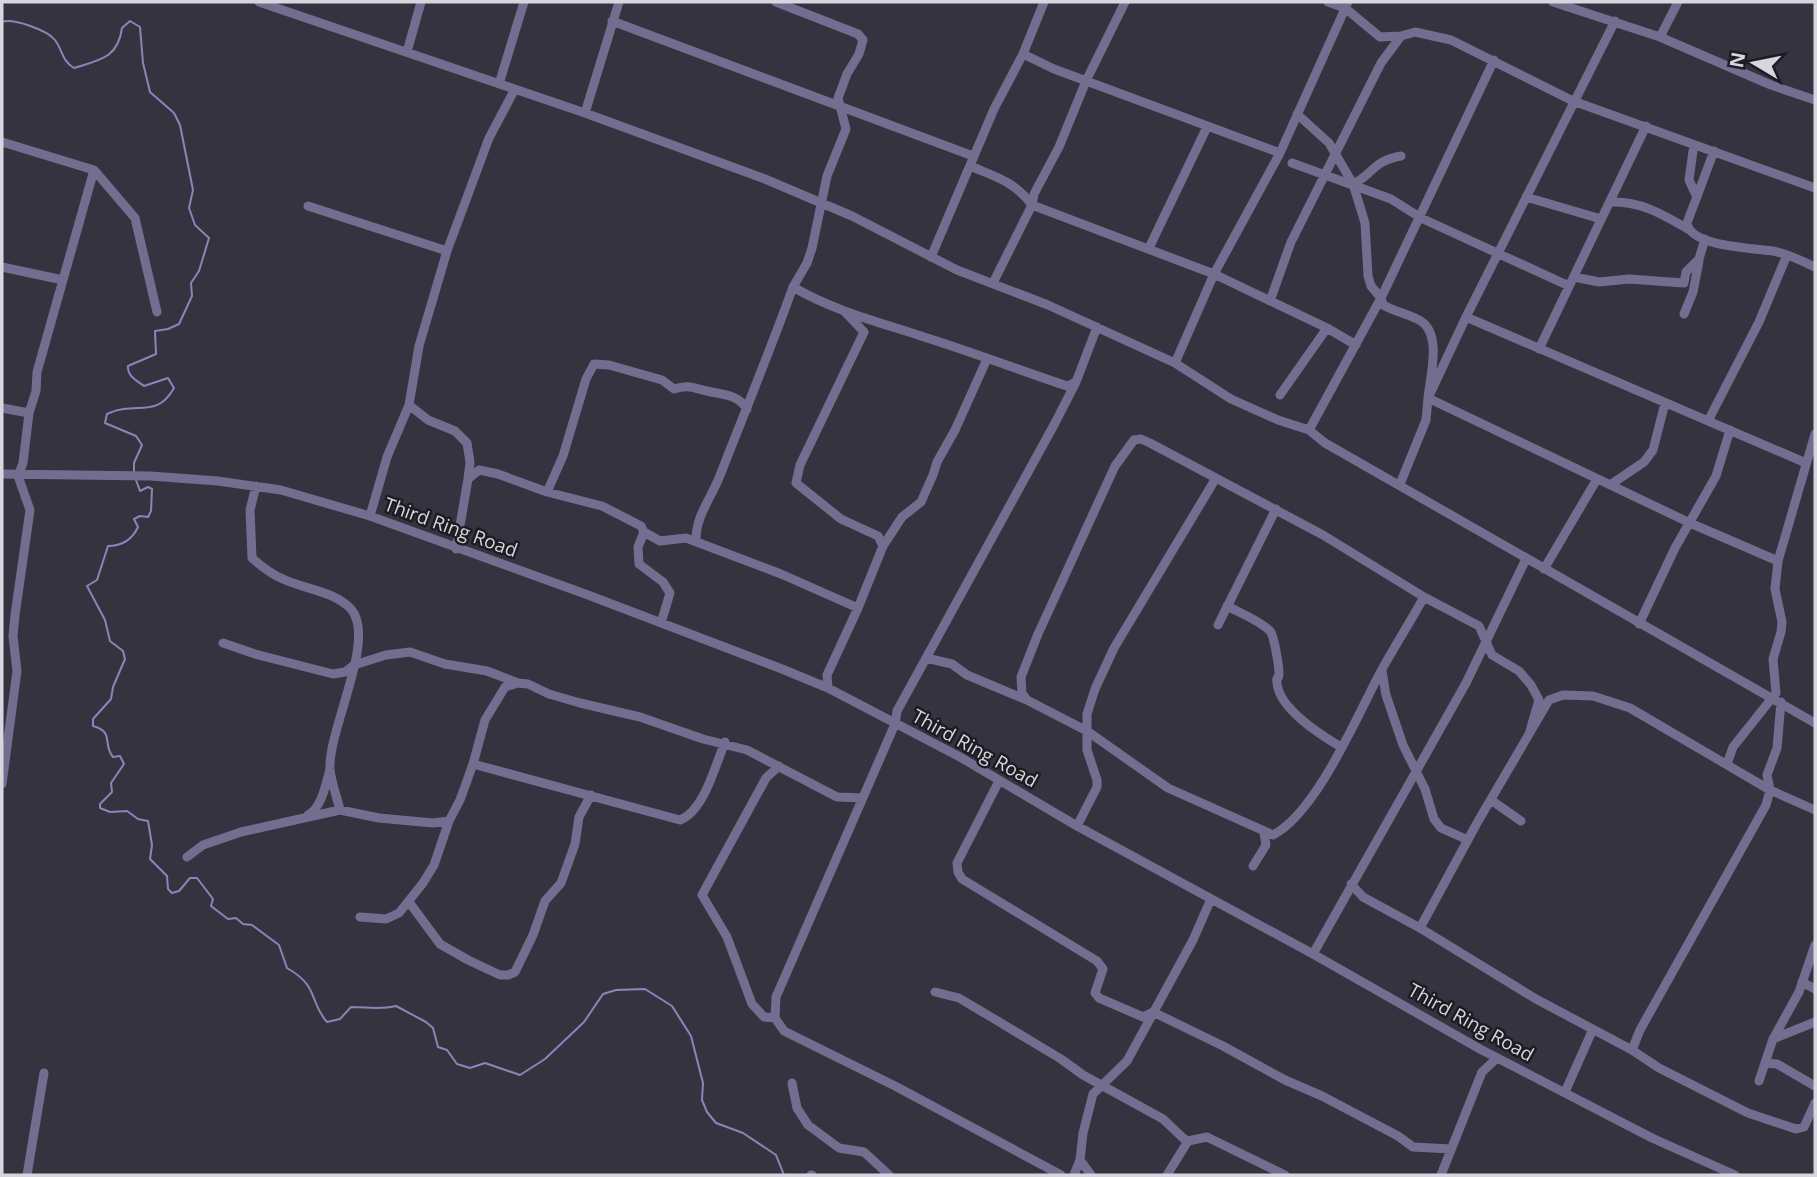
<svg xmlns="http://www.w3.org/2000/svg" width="1817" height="1177" font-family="'Open Sans',sans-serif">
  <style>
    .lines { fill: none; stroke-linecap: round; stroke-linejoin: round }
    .stream { stroke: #9181b9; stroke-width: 2 }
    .minor { stroke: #756d8f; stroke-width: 9 }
    .labels { text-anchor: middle; stroke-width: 5; stroke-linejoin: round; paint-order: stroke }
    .street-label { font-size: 19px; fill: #d7d5dd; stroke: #1d1c22 }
  </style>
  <rect width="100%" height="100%" fill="#363340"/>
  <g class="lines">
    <path class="stream" d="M2,22C13,18 47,30 55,40C63,51 62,61 74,68C100,60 118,58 122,28L130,21L140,27L143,63L150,92L174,113L180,125L193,190L189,208L195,225L209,238L199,271L191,283L192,296L179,324L168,329L155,331L156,354L128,366C127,376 137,381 144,386L168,378L174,388C156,420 136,400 107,414L105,423L136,436L142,445L134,463V471
      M136,480L140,491L148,487L152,489L151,511L148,517L140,516L134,519L138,527C132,540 122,546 108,546L97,580L87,586L105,620L110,641L123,651L125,659L113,687L111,699L93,719V726C115,732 102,744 113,757L120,756L124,764L111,783L112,792L100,804V808L110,812L127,811L138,819L148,821L152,845L150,859L167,876L168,889L172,893L179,891L190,878H197L213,899L211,906L228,919L236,918L243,924L252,925L279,945L287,968C320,987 308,1000 327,1022L340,1019L351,1007C367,1007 380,1010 396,1006L426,1022L433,1028L438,1047L447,1050L457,1064L470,1068L485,1063L520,1075L545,1059L584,1022L603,994L616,990L645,989L672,1006L691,1036L703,1083L702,1100L707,1112L716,1123L743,1133L776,1155L784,1175"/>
    <path class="minor" d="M259,2L585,113L765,179L852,216L957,270L1048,305L1175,363L1231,399L1278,420L1309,430L1325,443L1815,723
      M1328,2L1345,8L1380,37L1401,36
      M1553,2L1660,37L1771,85L1815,100
      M612,21L973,156
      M1660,37L1678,2
      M407,52L421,2
      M1023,54L1054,69L1280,153
      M499,84L524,2
      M585,113L619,2
      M1297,114L1329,143L1353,184L1365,223L1368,276L1371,286L1381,298L1383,305C1394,311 1407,314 1419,320C1443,333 1430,376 1428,398L1690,523L1778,561
      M2,142L94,170L135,218L157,312
      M1693,151L1689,180L1697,197
      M1714,151L1687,223C1690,247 1754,248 1773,251C1788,254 1802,261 1815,267
      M1292,163L1391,199L1421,218L1569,286
      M970,166C996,177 1014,181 1032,205L1214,274L1327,328L1356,345
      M1353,184C1374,174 1372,161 1401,156
      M1526,197L1601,219
      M1614,202C1643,202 1663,215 1688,229
      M308,206L447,251
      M1149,248L1207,127
      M931,257L994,109L1023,54L1044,2
      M2,267L63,280
      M1574,277L1599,282L1629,279L1684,283L1686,272L1699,259L1705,239
      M993,283L1032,205L1034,194L1059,147L1086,81L1125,2
      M793,287C834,311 879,322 924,337C972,352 1019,370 1067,386L1076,382
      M1270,301L1291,242L1381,63L1401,36L1415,32L1451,40L1573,101L1815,188
      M845,312L864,332L800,465L796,483L841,519L878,536L883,546
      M1684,314L1693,292L1699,261
      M1466,317L1806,463
      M1539,349L1646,126
      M1175,363L1214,274L1280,153L1348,2
      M1280,395L1327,328
      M409,405L428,420L455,431L467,443L470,462L468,479L456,549
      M2,408L29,413
      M1708,421L1759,322L1787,255
      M1309,430L1381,298L1494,60
      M2,474L150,476L218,481L281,490L370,516L588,595L782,669L828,688L960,757L1077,826L1313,954L1480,1049L1652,1138L1735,1175
      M468,479L479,470L498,474L547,492L602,506L641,526L644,532L638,547L639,564L663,582L670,593L661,623
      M1400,484L1426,420L1428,398L1466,317L1615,21
      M1610,485L1644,462L1653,450L1665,403
      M256,486L250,510L252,558C262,567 271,574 283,579C304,589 334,591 351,609C377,639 328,729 330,769C331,782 337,797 340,810
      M547,492L563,456L586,379L594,364L609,365L662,380L674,389C689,384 693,388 707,391C724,395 737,394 747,409
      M370,516L387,457L409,405L419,346L447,251L489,138L515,89
      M644,532L660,541L686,538L781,574L858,608
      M696,542C695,517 710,500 719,478C744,414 770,351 793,287L807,263L812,248L827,176L846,129L838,98L847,74L859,54L863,40L858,34L776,2
      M1544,569L1597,479
      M1424,597L1323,535L1150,443L1141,439L1134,440L1115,466L1038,634L1021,677L1022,693L1027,700L1087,731L1168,788L1273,835C1317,812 1357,716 1381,671C1395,646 1410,622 1424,597L1479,626L1492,655L1519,671L1531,685L1539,700L1530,731
      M1227,606C1240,613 1259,620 1270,631C1274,635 1279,666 1279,673C1279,683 1276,673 1277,683C1279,709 1321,735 1341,747
      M1639,624L1675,548L1716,476L1730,430
      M1218,625L1276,509
      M223,643L255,654L333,674L345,672L354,665L386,655L410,652L445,664L487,671L518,683
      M926,658L952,664L967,675L1027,700
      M1382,671L1386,695L1403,745L1425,789L1434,819L1441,828L1468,840
      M828,688L827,675L858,608L883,546L902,517L921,502L933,475L937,462L955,430L987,359
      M1781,702L1777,748L1767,775L1770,790L1815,810
      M473,764L680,820C704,811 715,766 725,742
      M1727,764L1733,747L1776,693L1773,659L1781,632L1782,622L1775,589L1778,561L1815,434
      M999,781L957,863L958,872L962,879L1097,961L1103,969L1095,993L1099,998L1143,1017L1153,1012L1223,1046L1285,1080L1322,1096L1398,1136L1413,1147L1451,1149
      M2,784L17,671L13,636L15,615L30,510L18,476L23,463L29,413L36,391L37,372L94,170
      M1491,800L1521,821
      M308,815C322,808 326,783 330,769
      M1077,826L1097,787V780L1087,750V714L1095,689L1114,648L1216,478
      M187,857L203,845L241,832L340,810L379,818L433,823L449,821
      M1253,866L1266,845L1264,833
      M1351,884L1363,897L1420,928L1536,999L1632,1050L1659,1068L1748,1113L1796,1129L1804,1127L1815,1103
      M409,902L440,944L468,960L500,975H508L515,972L533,935L545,901L561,883L575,844L579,817L591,795
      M360,917L386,919L399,913L423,883L434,865L449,821L460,800L473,764L485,720L505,687L518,683L528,684L549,694L580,703L640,717L703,739L747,750L837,797L862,798
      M1420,928L1477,823L1549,700L1563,695L1593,696L1630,708L1770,790L1766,805L1640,1030L1632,1050
      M1313,954L1466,683L1526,559
      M1802,982L1815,989
      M935,992L959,998L991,1017L1061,1059L1083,1075L1163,1119L1183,1138L1188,1141L1207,1137L1285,1175
      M775,1018L764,1017L752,1004L727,937L702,895L766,778L779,766
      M1773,1039L1815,1022
      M1765,1063L1777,1064L1815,1086
      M1759,1081L1773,1039L1799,992L1815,945
      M792,1083L797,1108L808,1125L839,1148L864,1152L889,1175
      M1565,1092L1593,1029
      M1080,1160L1091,1175
      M27,1175L44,1073
      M811,1175H812
      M1061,1175L895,1086L784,1031L775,1018L776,997L895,724L897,711L1055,423L1076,382L1097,327
      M1074,1175L1080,1160L1083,1133L1093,1094L1127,1061L1193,940L1211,899
      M1167,1175L1188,1141
      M1441,1175L1482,1072L1497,1058"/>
  </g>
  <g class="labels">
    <g class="street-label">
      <text transform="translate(451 527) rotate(20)" y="7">Third Ring Road</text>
      <text transform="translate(975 748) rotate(29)" y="7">Third Ring Road</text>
      <text transform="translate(1471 1022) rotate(29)" y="7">Third Ring Road</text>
    </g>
  </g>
  <rect width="1817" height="1177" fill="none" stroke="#d7d5dd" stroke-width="7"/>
  <g transform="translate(1754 63) rotate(280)" stroke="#1d1c22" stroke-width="5" paint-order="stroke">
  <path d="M0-5L12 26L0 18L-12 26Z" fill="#d7d5dd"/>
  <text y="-10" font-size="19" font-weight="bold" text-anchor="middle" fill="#d7d5dd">N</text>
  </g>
</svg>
